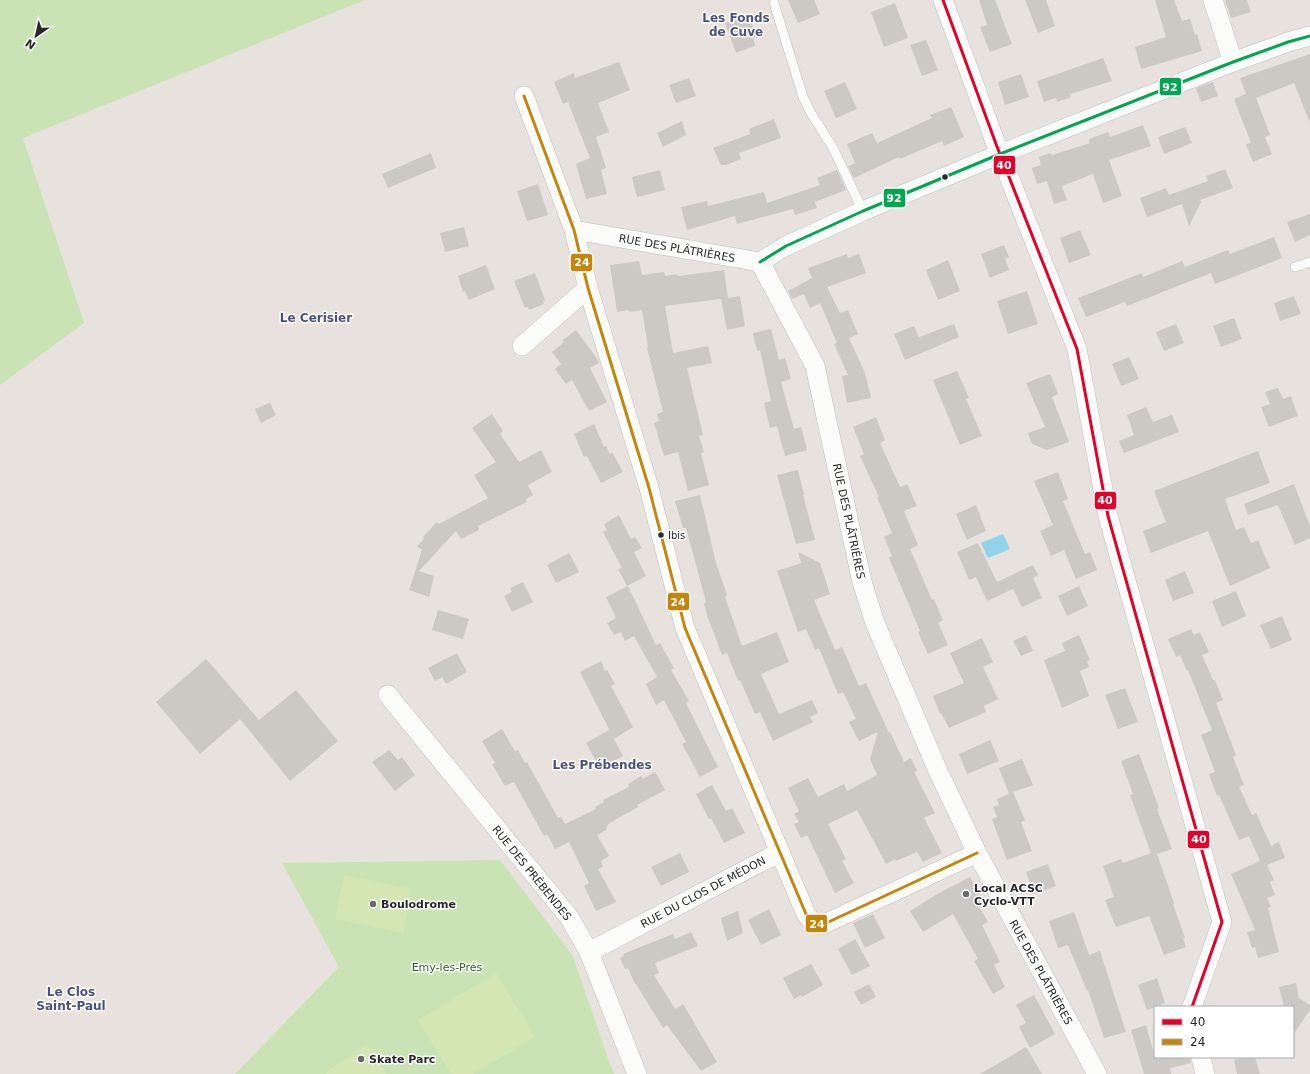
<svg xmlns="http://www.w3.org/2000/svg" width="1310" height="1074" font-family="'DejaVu Sans',sans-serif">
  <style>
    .green { fill: #c9e3b5 }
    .pitch { fill: #d4e6b3 }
    .water { fill: #90d3ea }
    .building { fill: #ccc8c4 }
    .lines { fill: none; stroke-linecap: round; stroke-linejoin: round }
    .service-casing { stroke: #c0bebf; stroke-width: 10 }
    .minor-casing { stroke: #c0bebf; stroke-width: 20 }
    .service { stroke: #fbfbfa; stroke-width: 9 }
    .minor { stroke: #fbfbfa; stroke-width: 19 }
    .bus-1-casing { stroke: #fff; stroke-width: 6 }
    .bus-2-casing { stroke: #fff; stroke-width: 6 }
    .bus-3-casing { stroke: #fff; stroke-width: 6 }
    .bus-1 { stroke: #e4002b; stroke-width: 3 }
    .bus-2 { stroke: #c3860a; stroke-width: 3 }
    .bus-3 { stroke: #00a651; stroke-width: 3 }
    .bus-dot { fill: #282828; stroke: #fff; stroke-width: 1.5 }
    .poi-dot { fill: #6b6967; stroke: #fff; stroke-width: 1.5 }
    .labels { text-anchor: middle; stroke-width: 3; stroke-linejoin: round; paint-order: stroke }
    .bus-label { font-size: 10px; fill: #282828; stroke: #fff; text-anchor: start }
    .street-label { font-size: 11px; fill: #282828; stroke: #fff }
    .poi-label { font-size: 11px; font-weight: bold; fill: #282828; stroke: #fff; text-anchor: start }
    .park-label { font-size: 11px; fill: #296518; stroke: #fff }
    .neighbourhood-label { font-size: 12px; font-weight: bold; fill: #485179; stroke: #fff }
    .line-badge { stroke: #fff; stroke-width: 1.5 }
    .badge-label { font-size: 11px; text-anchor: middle; font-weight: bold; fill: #fff }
  </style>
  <rect width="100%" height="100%" fill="#e7e2dd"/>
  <path class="green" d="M0,0H365L23,138L84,323L0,385Z
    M500,860L573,956L607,1056L614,1074H235L339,967L282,863Z"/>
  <path class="pitch" d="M344,875L411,889L404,933L335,919Z
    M496,973L535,1037L473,1074H451L418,1020Z
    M367,1045L386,1074H327L326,1072Z"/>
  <path class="water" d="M1003,534L1010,549L988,558L981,543Z"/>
  <path class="building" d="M788,0H814L820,14L798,23Z
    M979,0H995L1012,44L990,52L980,27L987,25Z
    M1025,0H1046L1055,26L1038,33Z
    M1155,0H1174L1182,21L1190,19L1195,35L1197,34L1202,51L1141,69L1135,47L1166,37Z
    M1225,0H1247L1251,12L1231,18Z
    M895,3L908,38L884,47L871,12Z
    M748,14L757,37L753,38L755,46L736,53L725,23Z
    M926,40L938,70L922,76L910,45Z
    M1310,54V120L1309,121L1294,83L1256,98L1270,135L1265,137L1272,154L1253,162L1246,144L1251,143L1234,99L1246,94L1240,78Z
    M1103,58L1112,81L1070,94L1071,97L1057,102L1056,98L1044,102L1037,81Z
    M619,62L630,90L598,103L609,132L596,137L606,168L601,170L607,194L586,199L576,164L590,158L568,102L563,104L554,82L574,73L575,78Z
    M1021,74L1029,97L1005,105L998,82Z
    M689,78L696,96L676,103L669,85Z
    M845,82L857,109L836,118L824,91Z
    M1213,82L1218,96L1201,102L1196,88Z
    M951,107L964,137L944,146L942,141L900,159L899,157L854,178L848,166L855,163L847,144L872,133L877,143L932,118L930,115Z
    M774,119L781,138L739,153L741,159L726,165H721L713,148L750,134L749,129Z
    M682,121L686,135L663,147L657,133Z
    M1143,125L1151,146L1109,160L1122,196L1103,203L1093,174L1062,186L1067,200L1054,204L1047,181L1037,184L1032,168L1041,165L1039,157L1051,153L1053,161L1052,155L1090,143L1089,139L1108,132L1110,137Z
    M1185,127L1192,143L1164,154L1158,137Z
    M431,153L436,168L388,188L382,174Z
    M1225,169L1233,188L1200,200L1201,202L1189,226L1182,204L1147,217L1140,198L1166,188L1169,195L1208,181L1206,176Z
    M660,170L665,190L637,197L632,177Z
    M837,170L846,190L815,202L817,208L795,215L793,209L737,224L735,216L687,230L681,207L707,201L708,206L764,192L767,203L820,185L817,178Z
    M538,184L548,215L527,221L517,191Z
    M1310,214V235L1295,242L1287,222Z
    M464,227L469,246L445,252L440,233Z
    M1080,230L1091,255L1069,263L1060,238Z
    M1274,237L1282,258L1215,284L1211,273L1127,306L1125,302L1086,317L1078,298L1142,273L1143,277L1182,261L1185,267L1228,250L1230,254Z
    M1004,245L1009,257L1005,259L1009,270L990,278L981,254Z
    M847,254L848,258L859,254L866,273L827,287L840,313L848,310L858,334L849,338L865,373L871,398L847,403L842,376L848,375L834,344L837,343L820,303L810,308L804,294L792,299L788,291L812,278L808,268Z
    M948,260L960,291L938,300L926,270Z
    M639,261L642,275L664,272L665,276L677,274L678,276L724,270L728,298L740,296L745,326L727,330L721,299L665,306L673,353L708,346L712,363L687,368L703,435L699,436L704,452L701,453L709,485L688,491L678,452L664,456L654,423L659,421L657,414L663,412L647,348L648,347L642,310L629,312V310L617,312L610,265Z
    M486,265L495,289L469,300L465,291L463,292L458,276Z
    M535,273L545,300L543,301L544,304L529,310L528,307L525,308L514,281Z
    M1027,291L1038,324L1008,334L997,301Z
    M1294,296L1301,314L1280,321L1274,303Z
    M1234,318L1242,339L1221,347L1213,326Z
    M954,324L959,337L905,360L894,334L914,326L919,337Z
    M1176,324L1184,343L1164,351L1156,332Z
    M771,329L779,360L785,358L791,379L781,382L794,429L801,427L807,450L785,456L777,426L770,428L764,403L771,401L760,350L757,351L753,333Z
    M576,330L598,360L599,363L590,368L607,402L589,411L572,380L566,384L555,369L561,364L552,352L564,342L563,340Z
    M1129,357L1139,379L1121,386L1112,364Z
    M957,371L969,398L966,399L982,436L960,445L933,380Z
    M1050,374L1058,394L1052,397L1069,442L1047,450L1032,444L1028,433L1045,427L1026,383Z
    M1278,388L1283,399L1291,396L1298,416L1269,427L1261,407L1270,404L1265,392Z
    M270,403L276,415L261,423L255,409Z
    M1146,407L1153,422L1172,415L1179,432L1124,453L1119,441L1134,435L1127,415Z
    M492,414L503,431L500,434L519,462L541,450L552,472L528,485L533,495L526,499L527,502L478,526L479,530L461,539L456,531L419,571L434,576L429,597L409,590L422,550L417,546L424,539L423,537L437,522L439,524L488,498L474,475L496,462L472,428Z
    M876,417L885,440L880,443L900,487L907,484L917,506L904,511L918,545L910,549L932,600L934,599L943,620L938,623L948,645L928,654L918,632L920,631L889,558L892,556L884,537L892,533L877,497H879L860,456L864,454L853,427Z
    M594,424L604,447L606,446L610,454L612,452L623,472L601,483L587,456L584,457L574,434Z
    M1258,451L1270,483L1225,499L1236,530L1244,527L1251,543L1258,540L1270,568L1230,586L1208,531L1151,553L1143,531L1166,522L1154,491Z
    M798,470L804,495H803L815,540L796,544L777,475Z
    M1058,472L1068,499L1063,501L1085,554L1090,552L1097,570L1076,579L1064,550L1051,556L1040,531L1053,525L1034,481Z
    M1294,484L1310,526V538L1295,545L1278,505L1248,515L1244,504Z
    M700,495L716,563L727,595L725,597L742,646L777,632L789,662L761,674L779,714L812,700L818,713L810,717L813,722L773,741L760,712L755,714L740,680L738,681L727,653L722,655L708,618L704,604L706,602L686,528H683L675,501Z
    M976,505L986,531L967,540L956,514Z
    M619,515L631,539L635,537L642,548L634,552L646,576L627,586L618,569L622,568L603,532L607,530L604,524Z
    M978,543L997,582L1033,565L1038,575L1033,578L1042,598L1022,607L1013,589L987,601L976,577L969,580L957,552Z
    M798,552L820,563L830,594L814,600L835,650L842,647L859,686L866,683L889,733L890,732L904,762L911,758L917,771L914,772L935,813L924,818L942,853L923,862L917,852L896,861L895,859L886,864L857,810L828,824L846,859L842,861L854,883L835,893L807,835L801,838L794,824L799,822L794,814L799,811L788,788L808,778L818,797L844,784L847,791L877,775L870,759L878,732L859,741L849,722L856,719L843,692L838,694L819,648L815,650L806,629L798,632L777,571L801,563Z
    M569,553L579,572L556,583L547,565Z
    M1185,571L1194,593L1173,601L1165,580Z
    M523,582L533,602L512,612L504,596L512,592L510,588Z
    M628,586L656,645L660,643L674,668L671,670L689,701L686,703L718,767L700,777L682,744L686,742L664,700L656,705L646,684L657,677L634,636L625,641L621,632L614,635L607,623L616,618L606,597Z
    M1079,586L1088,606L1067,616L1058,596Z
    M1236,591L1246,616L1222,627L1212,601Z
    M438,610L469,619L463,639L432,630Z
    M1282,616L1292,640L1271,649L1260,625Z
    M1191,629L1194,635L1200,632L1209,652L1202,655L1213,680H1215L1223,700L1216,703L1236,755L1233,757L1244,785L1239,787L1252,815L1256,813L1271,846L1279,842L1285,858L1267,865L1274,880L1270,882L1275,895L1267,898L1271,907L1268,908L1279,952L1258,958L1255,947L1252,948L1247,932L1255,930L1231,874L1260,861L1249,836L1239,840L1219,795L1217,796L1209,774L1215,772L1201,735L1212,730L1188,670L1187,671L1180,655L1176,657L1168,639Z
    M1026,635L1033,651L1021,656L1013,641Z
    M1079,635L1090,660L1087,661L1089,667L1080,671L1089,696L1062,708L1044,660L1065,651L1062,643Z
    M982,638L993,662L983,667L998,699L984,706L986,712L949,728L941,713L940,714L933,696L964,683L950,653Z
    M457,653L467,672L446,684L442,677L435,681L428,668Z
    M206,659L259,720L296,690L338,741L290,781L240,719L200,754L156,702Z
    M601,661L605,671L607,670L615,684L611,686L633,727L614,739L580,672Z
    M1125,688L1138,722L1118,729L1105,695Z
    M502,729L515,751L518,750L525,763L527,762L558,818L561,817L565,824L596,809L595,807L604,802L603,800L629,787L628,784L641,776L643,779L655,772L665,790L637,805L638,807L608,824L606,830L597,835L609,856L601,861L603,867L598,869L616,902L596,911L584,886L589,883L569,842L555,849L547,834L544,836L514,782L505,786L492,764L495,763L482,741Z
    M609,730L623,756L600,768L586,743Z
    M990,740L999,761L967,774L959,754Z
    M389,750L398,760L402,757L415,775L395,791L372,762Z
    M1139,754L1159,808L1157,809L1172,849L1157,854L1174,903L1173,904L1185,938H1183L1186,947L1164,955L1149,916L1116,927L1105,900L1114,897L1103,866L1121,859L1123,863L1151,853L1130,795L1133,794L1121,761Z
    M1022,759L1033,785L1013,792L1025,820L1021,822L1032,851L1007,860L992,819L997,817L993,807L999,805L997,799L1009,794L999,768Z
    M712,785L726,811L732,808L745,833L724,843L711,818L709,819L696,794Z
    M680,853L689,872L661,886L651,867Z
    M1048,864L1056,886L1034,894L1026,872Z
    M970,877L983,900L977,903L988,922L982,925L1000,962L994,965L1005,987L993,994L974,961L978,959L953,914L923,932L910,911L939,893Z
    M769,909L781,935L761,945L748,920Z
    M738,911L743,933L727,941L721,918Z
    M1074,912L1089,955L1100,951L1126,1032L1104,1038L1088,990L1087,991L1068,945L1058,948L1049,921Z
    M873,914L885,938L865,948L853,923Z
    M691,932L698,946L655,963L659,973L654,975L675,1009L683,1004L717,1062L701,1071L667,1025L663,1028L636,984H635L628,968L625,969L620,958L624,956L623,954L673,934L675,939Z
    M855,939L870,966L852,975L838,949Z
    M811,964L823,985L802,997L801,995L794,999L783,978Z
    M1157,978L1165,1003L1147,1010L1138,985Z
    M1296,983L1299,998L1310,1005V1010L1293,1035V1007H1284L1279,987Z
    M869,984L876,997L861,1005L854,992Z
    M1034,995L1055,1034L1030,1048L1019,1027L1026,1023L1016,1005Z
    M1146,1025L1155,1057H1190L1191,1063L1170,1068L1171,1074H1144L1131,1030Z
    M1026,1047L1042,1074H980Z
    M1245,1057H1255L1260,1074H1237L1234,1060Z"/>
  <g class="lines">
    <g class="service-casing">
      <path id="service" d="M774,3L803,97L811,113L833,148L863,211
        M1295,267L1310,262"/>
    </g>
    <g class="minor-casing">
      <path id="minor" d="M943,0L996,144L1077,349L1108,516L1222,922L1192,1007
        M1213,0L1233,62
        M524,96L574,230L588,288L649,488L685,628L806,914L813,923L822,925L977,853
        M574,230L760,262
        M760,262L815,366L862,582L875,623L938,771L977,853L1097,1074
        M760,262L786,246L863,211L1000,154L1233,62L1288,42L1310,36
        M522,346L588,288
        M388,695L569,917L589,952L637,1074
        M589,952L780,852
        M1201,1057L1205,1074"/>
    </g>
    <use href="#service" class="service"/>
    <use href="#minor" class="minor"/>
    <g class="bus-1-casing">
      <path id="bus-1" d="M943,0L996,144L1077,349L1108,516L1222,922L1192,1007"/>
    </g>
    <g class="bus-2-casing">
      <path id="bus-2" d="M524,96L574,230L588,288L649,488L685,628L806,914L813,923L822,925L977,853"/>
    </g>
    <g class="bus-3-casing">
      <path id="bus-3" d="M760,262L786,246L863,211L1000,154L1233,62L1288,42L1310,36"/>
    </g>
    <use href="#bus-1" class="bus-1"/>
    <use href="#bus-2" class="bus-2"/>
    <use href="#bus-3" class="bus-3"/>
  </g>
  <g class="bus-dot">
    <circle cx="945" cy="177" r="3.5"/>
    <circle cx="661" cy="535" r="3.5"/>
  </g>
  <g class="poi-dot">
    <circle cx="966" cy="894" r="4"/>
    <circle cx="373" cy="904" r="4"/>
    <circle cx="361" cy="1059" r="4"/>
  </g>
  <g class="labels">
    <g class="bus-label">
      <text x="668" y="539">Ibis</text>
    </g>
    <g class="street-label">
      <text transform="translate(677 248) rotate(10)" y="4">RUE DES PLÂTRIÈRES</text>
      <text transform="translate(849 521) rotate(78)" y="4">RUE DES PLÂTRIÈRES</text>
      <text transform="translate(532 873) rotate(51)" y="4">RUE DES PRÉBENDES</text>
      <text transform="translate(703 892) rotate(-28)" y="4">RUE DU CLOS DE MÉDON</text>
      <text transform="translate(1041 972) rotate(61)" y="4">RUE DES PLÂTRIÈRES</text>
    </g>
    <g class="poi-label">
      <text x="974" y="892">Local ACSC<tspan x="974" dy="13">Cyclo-VTT</tspan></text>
      <text x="381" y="908">Boulodrome</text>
      <text x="369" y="1063">Skate Parc</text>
    </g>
    <g class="park-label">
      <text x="447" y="971">Emy-les-Prés</text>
    </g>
    <g class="neighbourhood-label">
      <text x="736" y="22">Les Fonds<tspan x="736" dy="14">de Cuve</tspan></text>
      <text x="316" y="322">Le Cerisier</text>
      <text x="602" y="769">Les Prébendes</text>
      <text x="71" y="996">Le Clos<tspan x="71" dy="14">Saint-Paul</tspan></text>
    </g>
  </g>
  <g class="line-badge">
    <rect x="1159" y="77" width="23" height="19" rx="4" fill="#00a651"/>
    <rect x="993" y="155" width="23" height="20" rx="4" fill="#e4002b"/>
    <rect x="883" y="188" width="23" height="20" rx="4" fill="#00a651"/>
    <rect x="570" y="253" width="23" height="19" rx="4" fill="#c3860a"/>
    <rect x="1094" y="491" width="23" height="19" rx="4" fill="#e4002b"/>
    <rect x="667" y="592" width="23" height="19" rx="4" fill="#c3860a"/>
    <rect x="1187" y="830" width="23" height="19" rx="4" fill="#e4002b"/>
    <rect x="805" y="914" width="23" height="19" rx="4" fill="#c3860a"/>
  </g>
  <g class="badge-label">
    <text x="1170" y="91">92</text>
    <text x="1004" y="169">40</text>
    <text x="894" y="202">92</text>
    <text x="582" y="266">24</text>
    <text x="1105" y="504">40</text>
    <text x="678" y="606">24</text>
    <text x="1199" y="843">40</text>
    <text x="817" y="928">24</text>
  </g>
  <rect x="1154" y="1006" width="140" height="52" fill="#ffffff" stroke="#a9a9a9"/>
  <rect x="1162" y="1019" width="20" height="6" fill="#e4002b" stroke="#a9a9a9"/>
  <text x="1190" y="1026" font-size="12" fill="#282828">40</text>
  <rect x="1162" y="1039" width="20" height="6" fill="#c3860a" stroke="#a9a9a9"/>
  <text x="1190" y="1046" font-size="12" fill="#282828">24</text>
  <g transform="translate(36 36) rotate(214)" stroke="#ffffff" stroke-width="3" paint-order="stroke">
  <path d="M0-3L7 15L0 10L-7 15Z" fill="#282828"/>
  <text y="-6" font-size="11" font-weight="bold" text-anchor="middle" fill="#282828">N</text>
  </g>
</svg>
